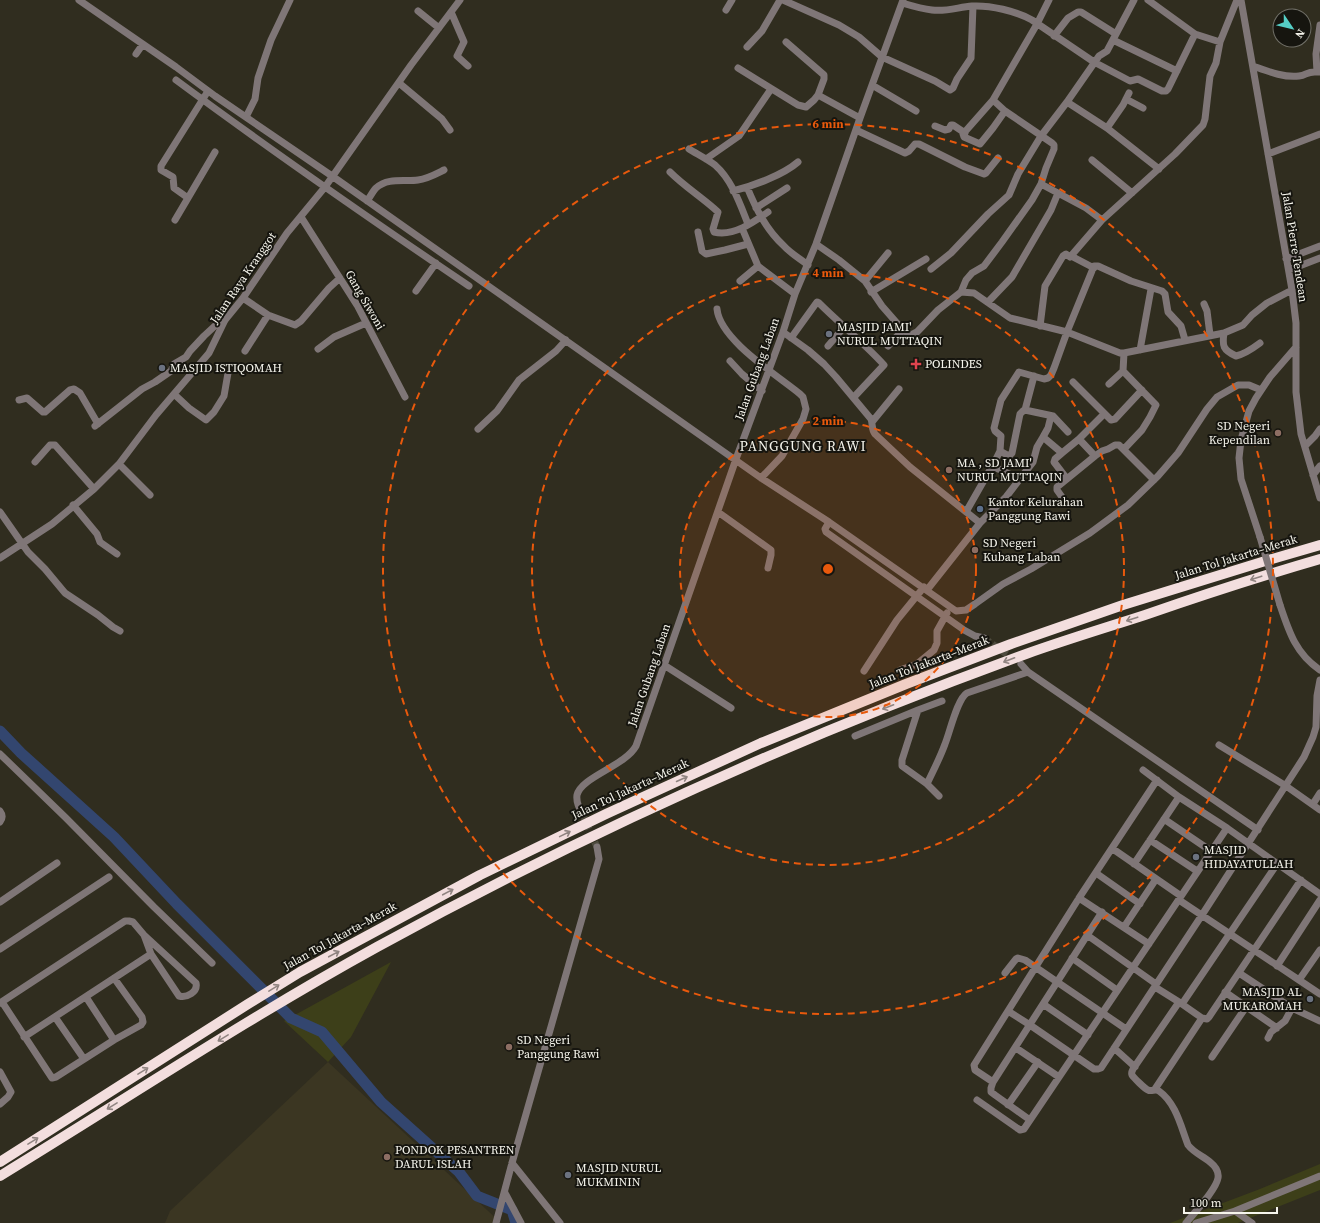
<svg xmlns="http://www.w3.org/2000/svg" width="1320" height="1223" font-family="'Source Serif 4',serif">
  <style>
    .built { fill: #3b3622 }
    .green { fill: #3d3f19 }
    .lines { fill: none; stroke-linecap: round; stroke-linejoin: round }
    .river { stroke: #33466f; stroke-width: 11 }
    .minor-tunnel { stroke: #4e4b3e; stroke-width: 7; stroke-dasharray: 7 3.5; stroke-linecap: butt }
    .minor { stroke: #7f7677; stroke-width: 7 }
    .highway { stroke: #f3dede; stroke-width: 10 }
    .minor-bridge { stroke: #7f7677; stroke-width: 7 }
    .oneway { stroke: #908481 }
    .ring { fill: none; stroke: #e8590c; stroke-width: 2; stroke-dasharray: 7 5 }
    .worship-dot { fill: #6b7280; stroke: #16150f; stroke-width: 1.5 }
    .health-dot { fill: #e0444e; stroke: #16150f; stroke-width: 1.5 }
    .education-dot { fill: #8d6e63; stroke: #16150f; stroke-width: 1.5 }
    .service-dot { fill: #5c6f8a; stroke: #16150f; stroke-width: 1.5 }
    .labels { text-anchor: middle; stroke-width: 4; stroke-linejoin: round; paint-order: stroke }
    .street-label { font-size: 12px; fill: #f6f5ec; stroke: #16150f }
    .poi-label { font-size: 12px; fill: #f6f5ec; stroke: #16150f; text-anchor: start }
    .quarter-label { font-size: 14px; letter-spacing: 1px; fill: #f6f5ec; stroke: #16150f }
    .centre { fill: #e8590c; stroke: #16150f; stroke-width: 2 }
    .ring-label { font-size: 12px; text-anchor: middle; font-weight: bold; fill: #e8590c; stroke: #16150f; stroke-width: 4; stroke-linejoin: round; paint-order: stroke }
  </style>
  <rect width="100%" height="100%" fill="#302d1f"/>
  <path class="built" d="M328,1062L501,1223H165L170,1211Z"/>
  <path class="green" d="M391,962L351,1037L328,1062L284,1021Z
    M1320,1164V1190L1238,1223H1170L1260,1189Z"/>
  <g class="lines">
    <path class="river" d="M0,731L21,753L114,837L177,904L291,1018L322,1032L381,1102L459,1172L477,1196L512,1210L516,1223"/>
    <path class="minor-tunnel" d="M984,638L1016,661
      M582,813L597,847"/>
    <path class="minor" d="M79,0L176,67L215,96L332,176L761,478L829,522L956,611L966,610L975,604L1003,584L1031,569L1090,533L1128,505L1158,476L1178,453L1207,409L1217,397L1238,385H1249L1261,390
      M783,0L839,25L859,37L882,57L935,81L950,90L953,88L957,79L971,58L973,6
      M1148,0L1195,34L1220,42
      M1241,0L1292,290L1296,323V392L1301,434L1320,498
      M902,3C912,6 922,9 932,10C946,12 959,7 972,6C990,5 1016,11 1032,20L1094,62L1130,81L1138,79L1162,91H1166L1168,89L1195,34
      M726,10L732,0
      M418,11L439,28
      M451,12L464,42L457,56L468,66
      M1320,25L1316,54L1317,72H1320
      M1054,36L1068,18L1078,12H1081L1116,34
      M1113,40L1177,71
      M786,42L824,75V79L818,95L860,118
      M747,47L762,31L780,0
      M136,54L143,44
      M1253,66C1267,71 1284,78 1299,76C1307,75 1307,71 1317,72
      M738,68L798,105L806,107L814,100L818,95
      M176,80C272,151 370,219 469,286
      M399,83L442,119L450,130
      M872,85L916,111
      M208,91L161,166V170L173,177L174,188L188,198L215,152
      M1126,99L1143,108
      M1067,102L1107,128L1159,169
      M1005,111L993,100L1037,24L1049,0
      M246,117L255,99L258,78L271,40L290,0
      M935,126L945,130L949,129L951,125H953L965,133
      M1107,128L1123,105L1129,93
      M856,130L905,153L909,151L915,144H919L965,167L984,174L986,173L998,158
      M689,149C697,154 707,159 715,165C732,180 740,204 748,224
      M1268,154L1320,134
      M706,159L739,136L771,89
      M1092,160L1132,193
      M670,172C685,187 703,198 718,212L713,229L714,232C733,237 754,222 768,212
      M1041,184L1086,208L1102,220
      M747,187C756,209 766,229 783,245C790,253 799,258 808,265
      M733,191C753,186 783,175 798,162
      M367,201C370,197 373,191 376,188C388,177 405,182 418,180C427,179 436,174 444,170
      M756,208L787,188
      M301,217L357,305L405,397
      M175,220L188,198
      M742,228L758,266L795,294
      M698,232L702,251L706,254L725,250L748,244
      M816,244L839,260L865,281L882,306L903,330L911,335L917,332L938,310L961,292L966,280L972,273L984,266L1002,242L1032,200L1041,184L1046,168L1054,149V145L1052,143L1005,111L993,128L980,144L964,137L963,134L993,100
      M1071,256L1094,268
      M1286,259L1320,246
      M931,269L951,253L988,214L1009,195L1018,174L1041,136L1067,102L1099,56L1107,51L1134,0
      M1289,270L1320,258
      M740,281L758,266
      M865,281L888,253
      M416,291L436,263
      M871,292L926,259
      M961,292L974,293L1010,318L1067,332L1120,353H1124L1224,333L1243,325L1252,315L1267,303L1292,290
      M243,298L268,315L295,325L301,321L329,288L340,278
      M988,302L1012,277L1051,210L1058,193
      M1204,304L1207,311L1210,335
      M717,309C720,340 777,375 800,394L803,397L806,409L803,419L782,456L761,478
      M1040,326L1045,286L1063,256L1066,254L1070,257L1102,220L1175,154L1203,125L1205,119L1210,76L1216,63L1220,42L1237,0
      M783,332L808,350L824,364L836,377L871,419C873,424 871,429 875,434L910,467L980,523L927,590
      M1224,333C1222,346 1223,350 1236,356C1245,354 1252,349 1260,343
      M791,338L817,302L819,303C840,324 864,343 884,365L854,397
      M828,346L845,326
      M888,346L903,330
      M318,349L334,337L366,323
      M1140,350L1151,289
      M245,351L268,315
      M730,361L742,374L762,391
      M1034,376L1025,410L1053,416L1068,432
      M1073,382L1111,420L1115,419L1142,390
      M1109,384L1123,371
      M174,394L189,408L206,420L214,412L224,396L228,373
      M19,400L27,398L43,412H45L70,390L74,389L80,393L98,424
      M1051,416L1048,428L1043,437L1062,453L1079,439L1104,414
      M872,422L899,389
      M95,426L142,389L155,382L171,371L174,364L186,357L190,351L204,336L218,323L225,320
      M478,429L497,411L519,380L556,351L566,340
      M1079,439L1095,456L1102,451L1108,449L1115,445H1119L1154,480
      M1305,446L1315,436L1320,429
      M1124,449L1142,430L1150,417L1156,405L1123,371L1124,353
      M1000,451L1009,456L1012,453L1020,414L1023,411L1025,410
      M1062,453L1055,459L1054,462L1067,479
      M35,462L50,445H55L94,489
      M119,464L150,495
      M992,466L1020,479
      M1313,475L1320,466
      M1067,504L1057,490V487L1095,456
      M73,505L97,534L100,542L117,554
      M0,512L28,552L45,569L65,593L98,615L113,627L120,631
      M718,512L771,550V555L768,568
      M966,512L995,461L1000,451L1001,436L995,431L994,428L1001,400L1019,372L1044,379L1048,378L1051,375L1054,368L1067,332L1094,266H1098L1131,281L1162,291L1165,294L1168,312L1181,326L1185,340
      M829,522L825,529L826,532L964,630L975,636L984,638
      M980,523L1006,497L1033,462L1037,447L1043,437
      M1260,537L1241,479L1239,458L1241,440L1249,411L1256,398L1270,377L1296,347
      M0,558L52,524L94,489L119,464L156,415L209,353L225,320L243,298L287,233L325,187L411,65L460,0
      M1280,605C1289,632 1296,654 1320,670
      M1021,664L1029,673
      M664,665L731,708
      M900,670L917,664L934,650L937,643V631L947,613
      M864,671L897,620L924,587
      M855,736L918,710
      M1219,745L1286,786L1320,810
      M0,754L66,818L154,907L212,963
      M1143,770L1179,797L1227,828L1320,894
      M927,784L902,766V760L918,710L942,701
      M939,796L927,784C933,771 940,758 945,744C950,732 957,699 967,693L1028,672L1258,830
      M1313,804L1320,793
      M0,811C3,815 3,818 0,822
      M582,813C579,808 576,802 577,795C581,777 625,766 636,746L736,459L783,332L795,294L816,244L860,118L903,0
      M1164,819L1211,851
      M1150,840L1197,871
      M1113,849L1181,896
      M1134,864L1179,797
      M1096,873L1140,904
      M1079,898L1149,944
      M1179,900L1299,980L1320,950
      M0,902L57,863
      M1124,927L1156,879
      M1087,935L1156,984
      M0,949L109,877
      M1072,958L1117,990
      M1277,966L1320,900
      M1005,973L1016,959L1018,958L1025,960L1126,1029
      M1239,973L1292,1008L1285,1021L1271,1032L1268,1038
      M1299,980L1320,994
      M1155,987L1179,1002L1133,1069C1132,1072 1131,1072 1132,1075C1133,1077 1145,1089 1148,1090C1152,1092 1155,1088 1159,1091C1176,1103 1181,1127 1188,1145C1194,1153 1203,1156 1210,1162C1215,1166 1219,1172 1218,1178C1216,1190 1194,1213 1186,1223
      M1225,992L1277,1028
      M86,997L114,1040L141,1025L143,1022L142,1017L114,978
      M2,1002L52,1078L56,1077L114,1040
      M1179,1002L1202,1018L1207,1019L1209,1017L1301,880
      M0,1003L125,921H129L133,922L144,935L196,983C198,992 187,998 179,996L151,954L144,935
      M1043,1004L1088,1035
      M1182,1004L1277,864
      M1292,1008L1320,1021
      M1008,1011L1030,1025L1094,1069H1098L1101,1068L1202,915L1304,757L1313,737L1316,727L1317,696L1320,680
      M55,1017L84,1059
      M24,1037L151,954
      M1016,1048L1059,1077
      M1114,1048L1135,1067
      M1212,1057L1246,1007
      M0,1072L11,1092L8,1097L0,1104
      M993,1082L975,1070L974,1065L1079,898L1157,780
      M1155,1089L1202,1018
      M977,1100L1017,1128L1020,1130L1024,1129L1227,828
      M1008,1105L1038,1062
      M1030,1120L995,1095L991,1092V1088L993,1082L1102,912
      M512,1163L560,1223
      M505,1193L521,1223
      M1235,1211L1320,1176
      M496,1223L512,1163L599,859L597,847
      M1196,1223L1235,1211L1252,1223"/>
    <path class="highway" d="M0,1162L248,1004L300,972L480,875L606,814L761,743L906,684L1011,644L1123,605L1262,562L1320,545
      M0,1176C126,1099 248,1018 377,947C585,833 803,735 1026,654C1065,640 1105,628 1145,615C1203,595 1261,576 1320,559"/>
    <path class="minor-bridge" d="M1260,537L1280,605"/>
  </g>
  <defs><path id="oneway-shaft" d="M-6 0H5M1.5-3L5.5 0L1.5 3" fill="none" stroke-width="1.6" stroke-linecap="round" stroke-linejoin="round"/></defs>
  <g class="oneway">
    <use href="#oneway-shaft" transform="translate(1256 578) rotate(162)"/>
    <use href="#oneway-shaft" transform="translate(1132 619) rotate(162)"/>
    <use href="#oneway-shaft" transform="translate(1009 660) rotate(159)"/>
    <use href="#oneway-shaft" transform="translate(888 707) rotate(159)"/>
    <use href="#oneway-shaft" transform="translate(682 779) rotate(-24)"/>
    <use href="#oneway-shaft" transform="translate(565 834) rotate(-26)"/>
    <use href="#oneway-shaft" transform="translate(448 892) rotate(-28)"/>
    <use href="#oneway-shaft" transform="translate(334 954) rotate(-28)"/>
    <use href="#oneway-shaft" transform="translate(274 988) rotate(-31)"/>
    <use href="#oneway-shaft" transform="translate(223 1038) rotate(149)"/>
    <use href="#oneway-shaft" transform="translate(143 1071) rotate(-32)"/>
    <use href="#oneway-shaft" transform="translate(112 1106) rotate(148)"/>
    <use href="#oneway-shaft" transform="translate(33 1141) rotate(-32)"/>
  </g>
  <circle cx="828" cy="569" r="148" fill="#e8590c" fill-opacity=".12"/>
  <g class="ring">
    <circle cx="828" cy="569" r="148"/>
    <circle cx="828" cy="569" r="296"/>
    <circle cx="828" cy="569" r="445"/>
  </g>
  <g class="worship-dot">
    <circle cx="829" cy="334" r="4"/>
    <circle cx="162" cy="368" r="4"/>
    <circle cx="1196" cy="857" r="4"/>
    <circle cx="1310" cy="999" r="4"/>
    <circle cx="568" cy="1175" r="4"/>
  </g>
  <path class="health-dot" d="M914 358h4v4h4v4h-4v4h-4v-4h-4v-4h4z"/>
  <g class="education-dot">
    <circle cx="1278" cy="433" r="4"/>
    <circle cx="949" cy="470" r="4"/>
    <circle cx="975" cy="550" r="4"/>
    <circle cx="509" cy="1047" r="4"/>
    <circle cx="387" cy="1157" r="4"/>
  </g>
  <circle class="service-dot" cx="980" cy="509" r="4"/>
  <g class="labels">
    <g class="street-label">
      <text transform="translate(1295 247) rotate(81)" y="4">Jalan Pierre Tendean</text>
      <text transform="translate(243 278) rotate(-56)" y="4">Jalan Raya Kranggot</text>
      <text transform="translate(365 300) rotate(60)" y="4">Gang Siwoni</text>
      <text transform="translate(757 369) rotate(-70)" y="4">Jalan Gubang Laban</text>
      <text transform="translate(1236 557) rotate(-17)" y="4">Jalan Tol Jakarta–Merak</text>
      <text transform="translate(929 662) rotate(-21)" y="4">Jalan Tol Jakarta–Merak</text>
      <text transform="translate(649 675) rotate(-71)" y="4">Jalan Gubang Laban</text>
      <text transform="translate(630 789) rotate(-25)" y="4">Jalan Tol Jakarta–Merak</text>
      <text transform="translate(340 936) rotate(-29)" y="4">Jalan Tol Jakarta–Merak</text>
    </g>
    <g class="poi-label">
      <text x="837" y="331">MASJID JAMI'<tspan x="837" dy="14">NURUL MUTTAQIN</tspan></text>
      <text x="925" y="368">POLINDES</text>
      <text x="170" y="372">MASJID ISTIQOMAH</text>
      <text x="1270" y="430" text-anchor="end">SD Negeri<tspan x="1270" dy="14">Kependilan</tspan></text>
      <text x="957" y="467">MA , SD JAMI'<tspan x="957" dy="14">NURUL MUTTAQIN</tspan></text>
      <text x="988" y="506">Kantor Kelurahan<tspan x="988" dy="14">Panggung Rawi</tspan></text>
      <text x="983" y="547">SD Negeri<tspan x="983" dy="14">Kubang Laban</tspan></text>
      <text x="1204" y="854">MASJID<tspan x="1204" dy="14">HIDAYATULLAH</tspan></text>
      <text x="1302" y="996" text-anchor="end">MASJID AL<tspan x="1302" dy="14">MUKAROMAH</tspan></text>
      <text x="517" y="1044">SD Negeri<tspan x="517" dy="14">Panggung Rawi</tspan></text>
      <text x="395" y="1154">PONDOK PESANTREN<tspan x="395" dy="14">DARUL ISLAH</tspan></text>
      <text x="576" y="1172">MASJID NURUL<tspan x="576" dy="14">MUKMININ</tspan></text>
    </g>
    <g class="quarter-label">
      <text x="803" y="451">PANGGUNG RAWI</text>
    </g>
  </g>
  <circle cx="828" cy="569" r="6" class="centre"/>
  <g class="ring-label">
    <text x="828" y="128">6 min</text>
    <text x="828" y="277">4 min</text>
    <text x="828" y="425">2 min</text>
  </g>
  <g transform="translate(1292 28) rotate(125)"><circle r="19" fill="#16150f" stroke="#706f67"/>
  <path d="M0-3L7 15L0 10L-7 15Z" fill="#55cec5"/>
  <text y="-6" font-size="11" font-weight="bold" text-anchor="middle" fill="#f6f5ec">N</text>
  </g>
  <path d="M1184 1207v6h93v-6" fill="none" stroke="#f6f5ec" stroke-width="2"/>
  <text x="1190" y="1207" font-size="12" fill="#f6f5ec" stroke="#16150f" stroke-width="3" paint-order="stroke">100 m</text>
</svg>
